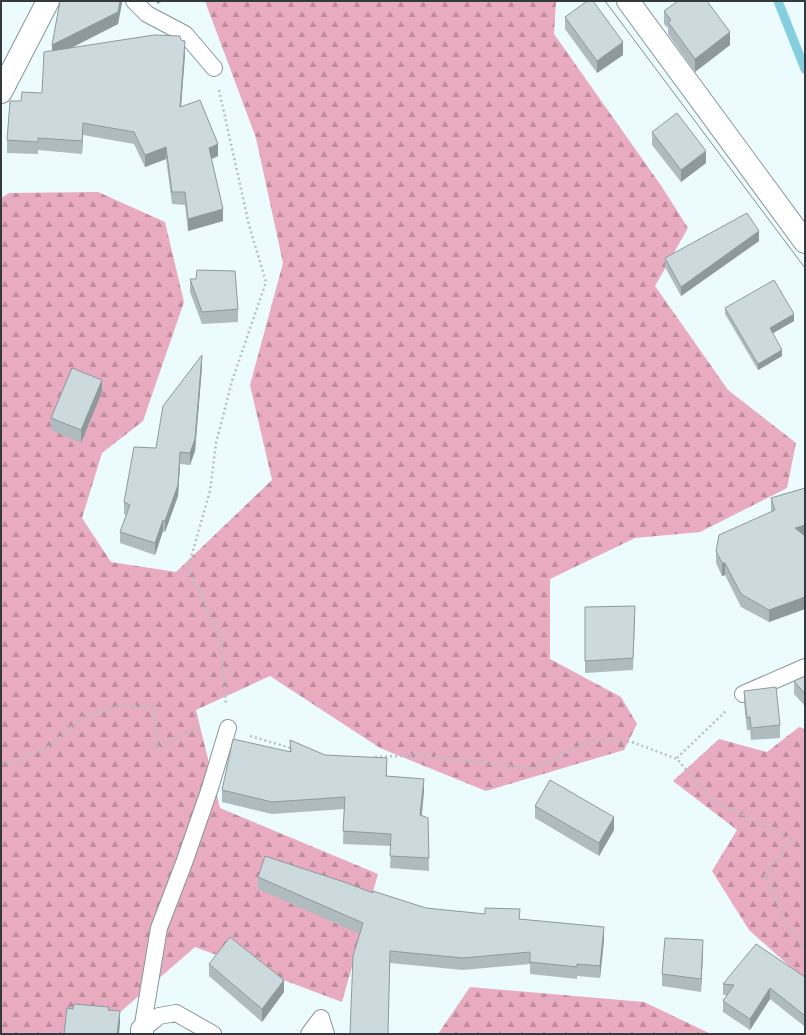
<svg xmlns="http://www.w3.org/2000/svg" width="806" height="1035" font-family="Helvetica,sans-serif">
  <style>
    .forest { fill: url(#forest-firs) }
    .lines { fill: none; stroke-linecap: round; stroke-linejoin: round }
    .stream { stroke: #85cee0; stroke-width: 9 }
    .service-casing { stroke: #889598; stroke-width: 18 }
    .minor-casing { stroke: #889598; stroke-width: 24 }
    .path { stroke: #b5c1c3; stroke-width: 2.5; stroke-dasharray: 2 3; stroke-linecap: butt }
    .service { stroke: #fff; stroke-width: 16 }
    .minor { stroke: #fff; stroke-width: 22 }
    .tram { stroke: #838d8e; stroke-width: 1 }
    .wall { fill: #afbbbf }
    .shaded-wall { fill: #8f999b }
    .building { fill: #ccdade; stroke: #8f999b }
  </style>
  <defs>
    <pattern id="forest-firs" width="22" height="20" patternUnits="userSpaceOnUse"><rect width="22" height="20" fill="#e9abbf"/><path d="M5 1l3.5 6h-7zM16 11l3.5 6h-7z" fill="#be8c9c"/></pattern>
  </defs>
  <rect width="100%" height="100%" fill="#ecfbfe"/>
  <path class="forest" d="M205,1H556L554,34L662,187L688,228L655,286L728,390L796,443L787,488L700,532L635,538L550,579V659L621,697L637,724L624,750L486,791L380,748L270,676L196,710L220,808L378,874L342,1002L195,947L95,1034H1V198L9,193L98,192L165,222L184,302L143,421L102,453L82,518L111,562L176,572L272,480L250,385L283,263L256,138Z
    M799,727L805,729V980L749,930L712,871L737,830L673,781L719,739L767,752Z
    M470,987L644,1002L711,1034H438Z"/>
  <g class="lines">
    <path class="stream" d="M778,1L805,69"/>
    <g class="service-casing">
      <path id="service" d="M134,1L147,14L185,34L214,68
        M743,694L805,667
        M142,1030L159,928L184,863L210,788L228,728
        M142,1030L159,1016L176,1013L213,1034
        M309,1034L321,1018L326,1034"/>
    </g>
    <g class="minor-casing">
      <path id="minor" d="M628,1L805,242
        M1,92L48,1
        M142,1030V1034"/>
    </g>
    <path class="path" d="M219,90L249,225L266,282L232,381L216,443L210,491L188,568L221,639L226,705
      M250,736L291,748
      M375,757L422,755L534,769L591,740L632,742L677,759L712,800L792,839L765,876L783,916L805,950
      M677,758L727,710
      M1,763L15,762L50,746L83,717L124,704L154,709L157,748L199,727H203"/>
    <use href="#service" class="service"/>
    <use href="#minor" class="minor"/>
    <path class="tram" d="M605,1L805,268"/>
  </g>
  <path class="wall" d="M122,1L118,24L72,48L181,40L185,54L181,107L218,156L211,159L223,221L188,231L185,205L172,204L166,159L145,167L134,144L83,135L82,154L38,150V154L7,153V140L21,101L42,93L52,51Z
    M804,1H805V13L804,12Z
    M664,11L730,45L695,72L668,34V28L664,24Z
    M565,17L623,55L597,73L565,29Z
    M652,132L706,163L681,182L652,145Z
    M759,241L681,296L665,267V258Z
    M190,279H196L238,309V322L202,324L190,292Z
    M725,308L794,321L773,333L782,356L758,370L725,314Z
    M202,367L195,451L190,465L180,464L178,496L165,532L163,531L155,555L120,543V532L126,515L124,514V502L156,448Z
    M102,392L81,443L51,430V418Z
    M805,488V610V609L769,622L741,607L725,575L722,576L716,563V551L771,512V498Z
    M585,607L635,618L633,670L585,673Z
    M805,676V706L794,694V681Z
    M744,691L780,725V738L751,740L750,730H747L744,703Z
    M290,740L325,755L387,770V776L424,791L422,815L428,818L429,871L390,868L391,846L343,844L344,809L272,814L222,802V790L290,752Z
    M535,806L614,830L599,856L535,818Z
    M258,877L373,893L426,908L520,919L604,940L600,978L577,976V979L530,974V964L463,970L390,963L388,1034H350L360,934L258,889Z
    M703,952L701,992L662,986V974Z
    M209,964L284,992L262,1022L209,976Z
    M805,977L804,1026L770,999L750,1030L723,1012V1001L727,995H723V984Z"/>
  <path class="shaded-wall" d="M120,1H122V3L118,24L52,57V45Z
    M157,1H163L157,4Z
    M730,32V45L695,72V59Z
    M185,41V54L180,120V107Z
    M623,42V55L597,73V61Z
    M83,123V135L82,154V141Z
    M218,144V156L209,160V148Z
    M166,147V159L145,167V155Z
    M706,151V163L681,182V170Z
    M223,209V221L188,231V219Z
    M759,231V241L681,296V287Z
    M794,314V321L770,335V328Z
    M782,350V356L758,370V364Z
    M202,355V367L195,451L190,465V453Z
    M102,380V392L81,443V430Z
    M180,452V464L178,496L165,532V521Z
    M163,520V531L155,555V543Z
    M805,525V538L795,528Z
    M722,563H725V575L722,576Z
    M805,597V609L769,622V610Z
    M424,779V791L420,827V815Z
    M614,817V830L599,856V843Z
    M604,927V940L600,978V966Z
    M703,940V952L701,992V979Z
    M284,980V992L262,1022V1009Z
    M770,988V999L750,1030V1019Z
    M120,1011V1024L119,1034H117Z
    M805,1014V1025L804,1026V1015Z"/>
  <path class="building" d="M60,1H120L118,12L52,45Z
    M587,1H593L623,42L597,61L565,17Z
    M678,1H707L730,32L695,59L668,22L671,20L664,11Z
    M154,35L180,36L181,40L185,41L180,107L200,100L218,144L209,148L223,209L188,219L185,192H172L166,147L145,155L134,132L83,123L82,141L38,138V142L7,140L10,101H21L22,92L42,93L44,52Z
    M677,113L706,151L681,170L652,132Z
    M747,213L759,231L681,287L665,258Z
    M197,270L235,271L238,309L202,312L190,279H196Z
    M774,280L794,314L770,328L782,350L758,364L725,308Z
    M202,355L195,439L190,453L180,452L178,485L165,521L163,520L155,543L120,532L130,505L124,502L134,447L156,448L163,406Z
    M72,368L102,380L81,430L51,418Z
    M805,488V525L795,528L805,536V598V597L769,610L741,594L725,563H722L716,551L719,535L775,510L771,498Z
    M635,606L633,658L585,661V607Z
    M805,676V694L794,681Z
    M776,687L780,725L751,728L750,717L747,718L744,691Z
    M233,739L291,752L290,740L325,755L387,758L386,776L424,779L420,815L428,818L429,858L390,856L391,834L343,831L345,797L272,802L222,790Z
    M550,780L614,817L599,843L535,806Z
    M265,856L347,883L373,893V891L426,908L485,914V908L520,909L519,919L604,927L600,966L577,964V967L530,962V952L463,958L390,951L388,1034H350L353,956L363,923L258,877Z
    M230,937L284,980L262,1009L209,964Z
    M665,938L703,940L701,979L662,974Z
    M756,944L805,977V1014L804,1015L770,988L750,1019L723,1001L734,985L723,984Z
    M74,1004L109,1007L108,1010L120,1011L117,1034H64L67,1008L73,1009Z"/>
  <rect width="806" height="1035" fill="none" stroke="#343a3b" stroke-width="4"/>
</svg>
